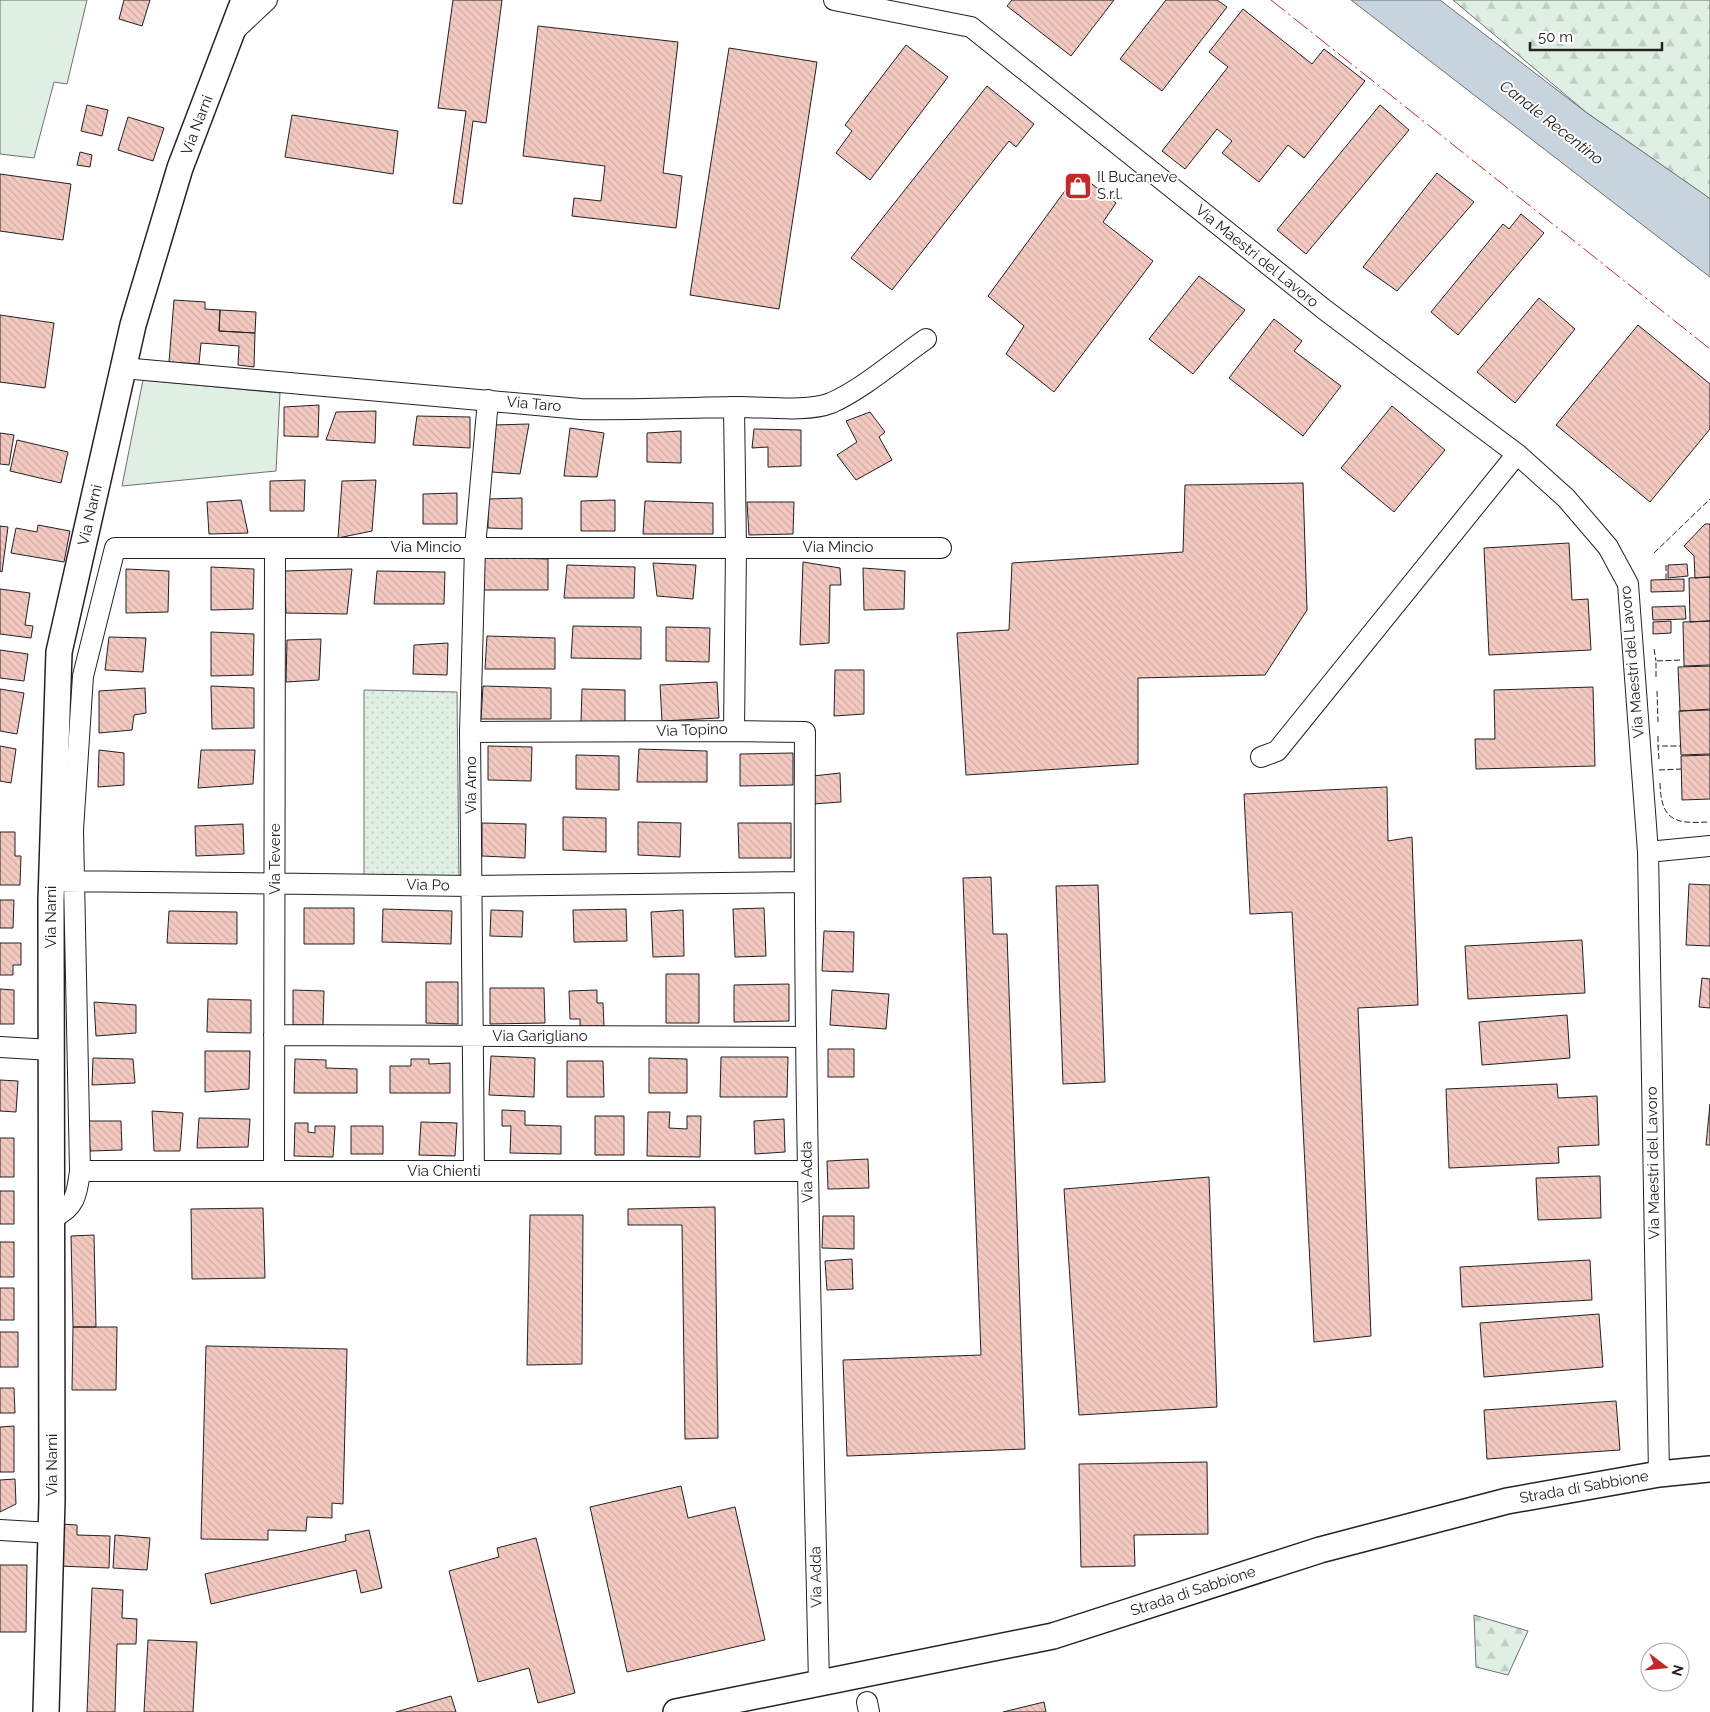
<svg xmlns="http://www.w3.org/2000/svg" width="1710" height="1712" font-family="Raleway,sans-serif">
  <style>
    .green { fill: #e0efe3; stroke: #6f6f6f }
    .forest { fill: url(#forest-firs); stroke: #6f6f6f }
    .park { fill: url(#park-dots); stroke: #6f6f6f }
    .water { fill: #c7d3dd; stroke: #6f6f6f }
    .building { fill: url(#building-back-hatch); stroke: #222 }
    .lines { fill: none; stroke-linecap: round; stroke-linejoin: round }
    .minor-casing { stroke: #222; stroke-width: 22 }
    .major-casing { stroke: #222; stroke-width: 28 }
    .minor { stroke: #fff; stroke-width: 20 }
    .major { stroke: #fff; stroke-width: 25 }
    .fence { stroke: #222; stroke-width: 1; stroke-dasharray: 6 2.5; stroke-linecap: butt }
    .power { stroke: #c62828; stroke-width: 1; stroke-dasharray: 18 4 2.5 4; stroke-linecap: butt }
    .labels { text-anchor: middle; stroke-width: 4; stroke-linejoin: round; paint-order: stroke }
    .street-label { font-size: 15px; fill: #222; stroke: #fff }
    .poi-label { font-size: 15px; fill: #222; stroke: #fff; text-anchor: start }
    .water-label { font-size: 16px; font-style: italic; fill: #222; stroke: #fff }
  </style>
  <defs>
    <pattern id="forest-firs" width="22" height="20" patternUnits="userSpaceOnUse" patternTransform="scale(1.25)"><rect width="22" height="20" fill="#e0efe3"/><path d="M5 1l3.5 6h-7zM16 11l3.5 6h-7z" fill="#c0cdc2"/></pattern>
    <pattern id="park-dots" width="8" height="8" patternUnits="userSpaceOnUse" patternTransform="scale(1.25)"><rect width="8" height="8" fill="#e0efe3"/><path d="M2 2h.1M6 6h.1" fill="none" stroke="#c0cdc2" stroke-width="1.8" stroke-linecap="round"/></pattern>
    <pattern id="building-back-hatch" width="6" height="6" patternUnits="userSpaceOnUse" patternTransform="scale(1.25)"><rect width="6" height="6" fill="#f3c9c0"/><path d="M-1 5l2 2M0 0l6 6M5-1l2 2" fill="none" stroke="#d0aca5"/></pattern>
  </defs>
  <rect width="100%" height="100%" fill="#fff"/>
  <path class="green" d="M0,0H87L67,84L54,82L34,158L0,154Z
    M143,380L280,393L276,471L122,486Z"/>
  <path class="forest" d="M1453,0H1710V199L1587,113Z
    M1474,1615L1528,1631L1508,1675L1476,1667Z"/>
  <path class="park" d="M364,690L457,692L459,879L364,877Z"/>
  <path class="water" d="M1351,0H1440L1587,113L1705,195L1710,199V277Z"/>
  <path class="building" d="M124,0H150L142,26L119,19Z
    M453,0H502L486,123L473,121L462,204L453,203L466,111L438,108Z
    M1012,0H1114L1071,56L1007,6Z
    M1166,0H1217L1227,7L1162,91L1120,59Z
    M1243,9L1312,64L1324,49L1365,81L1304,158L1288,145L1259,182L1222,153L1232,141L1217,129L1185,169L1162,151L1228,67L1209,52Z
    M538,26L678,42L663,173L682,176L676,228L572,216L574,198L601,201L605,166L523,156Z
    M906,45L948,77L870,180L836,153L852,131L845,125Z
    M729,48L817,62L779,309L690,295Z
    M987,86L1034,124L1016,147L1009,141L892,290L851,258Z
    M87,105L108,110L102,136L81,131Z
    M1380,105L1409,130L1306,254L1277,230Z
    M292,115L398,131L393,174L285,157Z
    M128,117L164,128L153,161L118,150Z
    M80,152L92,155L90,167L77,165Z
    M1078,173L1116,203L1103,222L1153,261L1054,392L1006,354L1024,326L988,296Z
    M1437,173L1474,202L1397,291L1363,267Z
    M0,174L71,184L63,240L0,231Z
    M1521,214L1544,233L1458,335L1431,312L1503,224L1509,229Z
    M1199,276L1245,310L1193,374L1149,339Z
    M1539,298L1575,329L1515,403L1477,372Z
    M174,300L205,302V309L220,310L219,331L255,333L254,367L238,365L239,346L201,343L199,364L169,362Z
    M220,310L256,312L255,333L219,331Z
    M0,315L54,323L45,388L0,382Z
    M1274,319L1302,341L1294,351L1341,386L1303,436L1229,378Z
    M1638,325L1710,384V429L1650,502L1556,425Z
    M319,405L318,437L284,436V407Z
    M1392,406L1445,450L1394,512L1341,468Z
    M376,411L375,443L326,440L336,412Z
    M870,412L885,432L879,437L892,460L856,480L837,455L857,442L846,421Z
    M417,416L470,417V448L413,445Z
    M529,424L520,474L492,472L494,425Z
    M570,428L604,433L597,477L564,476Z
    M754,429L801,430V466L768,467V447L752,448Z
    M681,431V463L647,462V433Z
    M0,433L14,435L9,465L0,464Z
    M17,440L68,452L61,483L10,471Z
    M305,480L304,511H270V481Z
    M376,480L372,531L338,538L342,481Z
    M1303,483L1307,610L1265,675L1138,678V764L966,775L957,633L1009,630L1012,563L1183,552L1185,485Z
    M457,493V524H423V494Z
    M522,498V529L488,528V499Z
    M241,500L248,533L209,534L207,502Z
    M615,500V531H581V501Z
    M645,501L713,503V534H643Z
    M747,502H794L793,534L749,535Z
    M1705,524H1710V577L1695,578L1694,556L1684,546Z
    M38,525L70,531L64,562L11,553L16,528L37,532Z
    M0,526L8,527L2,572L0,571Z
    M1569,543L1572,600L1588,599L1591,650L1489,655L1484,548Z
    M480,557L548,559V590H478Z
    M803,562L840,568L841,585H830L829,643L800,645Z
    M653,563L696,565L693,599L657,596Z
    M1687,564L1688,576L1668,578V565Z
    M567,565L635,567L634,598H564Z
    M211,567L254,569L253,609L211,610Z
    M863,568L905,571L904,609L864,610Z
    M126,569L169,571L168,612L126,613Z
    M352,569L347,614L286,613L284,571Z
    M377,571L445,572L444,604H374Z
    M1710,577V621L1690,622L1689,578Z
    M1684,579V591L1651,592V580Z
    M0,589L30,593L25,625L33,626L31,638L0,634Z
    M1685,606L1686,619L1653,620L1652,607Z
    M1671,621V633L1653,634V622Z
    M1710,621V665L1684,666L1683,622Z
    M573,626L641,627V659L571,658Z
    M666,627L710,628L709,662L666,661Z
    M211,632L254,634L253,675L211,676Z
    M487,636L555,638V669H485Z
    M109,637L146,638L143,672L105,670Z
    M321,639L319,680L286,682L287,640Z
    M448,643L447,675L413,674L414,645Z
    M0,650L28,654L24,681L0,678Z
    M1710,666V709L1680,711L1678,667Z
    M835,670H864V714L834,716Z
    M717,682L719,718L662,721L660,685Z
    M211,686L254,688V728L212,729Z
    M483,686L551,688V719H481Z
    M1593,687L1595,766L1476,769L1475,739H1495L1494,690Z
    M145,688L146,713L134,715L132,730L99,733V691Z
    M0,689L24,693L17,734L0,731Z
    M582,689L625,690V724L581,722Z
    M1710,710V754L1681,755L1679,711Z
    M0,746L16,749L11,783L0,781Z
    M488,746L532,747L531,781L488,780Z
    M639,749L707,751V782H637Z
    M99,750L124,753V785L98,787Z
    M201,750H255L253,784L198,788Z
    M793,753V785L740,786V754Z
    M576,755L619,756V790L576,789Z
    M1710,755V799L1682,800L1681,756Z
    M840,773L841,802L813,804V776Z
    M1387,787L1388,841L1412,837L1418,1005L1358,1008L1371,1336L1314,1342L1292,912L1250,914L1244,794Z
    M563,817L606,818V852L563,850Z
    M638,822L681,823L680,857L638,855Z
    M482,823L526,824L525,858L482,856Z
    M738,823H791V858H739Z
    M243,824L244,854L196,856L195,826Z
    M0,832H15V856H21L20,885H0Z
    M991,877L993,934H1007L1025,1449L847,1456L843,1360L981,1355L963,878Z
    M1689,884L1710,885V946L1686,945Z
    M1098,885L1105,1082L1063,1084L1056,886Z
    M0,900H14L13,928H0Z
    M304,908H354V944H304Z
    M764,908L766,956L735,957L733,909Z
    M383,909L452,911L451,944L382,942Z
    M626,909L627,941L574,942L573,910Z
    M491,910L523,911L522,937L490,936Z
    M683,910L684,956L653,957L651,912Z
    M169,911L237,912V944L167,943Z
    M824,931L854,932L853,972L822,971Z
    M1582,940L1585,993L1468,999L1465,946Z
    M0,943H21V965H13V975H0Z
    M666,974H699V1023H666Z
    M1702,978L1710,979V1008L1699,1007Z
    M426,982H458V1024L426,1023Z
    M789,984V1021L734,1022V985Z
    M490,988H544L545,1023L490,1024Z
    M0,989L14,990V1024H0Z
    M293,990L324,991L323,1025H293Z
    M597,990V1003H603L604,1026H580V1019H570L569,991Z
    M832,990L889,994L886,1029L830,1025Z
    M208,999L251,1000V1033L207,1032Z
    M94,1002L136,1005V1033L96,1036Z
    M1567,1015L1570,1058L1482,1065L1479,1022Z
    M828,1049H854V1077H828Z
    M205,1051H250L249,1089L205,1092Z
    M491,1056L535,1058L534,1097L489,1095Z
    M721,1057H788L787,1097H720Z
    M93,1058L133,1059L135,1083L92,1085Z
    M649,1058L687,1059V1093H649Z
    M295,1059L326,1060V1068L357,1069V1093H294Z
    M411,1059H429V1064L450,1063V1093H390V1066H411Z
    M567,1061H603L604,1097H567Z
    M0,1080L18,1081L16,1112L0,1111Z
    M1557,1084L1558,1098L1597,1096L1599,1145L1558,1147L1559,1163L1449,1168L1446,1089Z
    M1710,1104V1145H1706Z
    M502,1110L525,1111V1125L561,1126V1154L510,1153L511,1126H502Z
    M152,1111L183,1113L180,1151H154Z
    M648,1112H670L669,1128L687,1129V1116H701L700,1157L647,1156Z
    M595,1116H624V1155H595Z
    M199,1118L250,1119L248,1147L197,1148Z
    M784,1119L785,1152L755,1154L754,1121Z
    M88,1121H121L122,1150L90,1151Z
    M421,1122L457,1123L455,1156L419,1155Z
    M295,1123H308V1132L315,1133V1126H335L333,1157L294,1156Z
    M351,1126H383V1154H351Z
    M0,1138H14V1177H0Z
    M868,1159L869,1188L828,1189L827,1161Z
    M1600,1176L1601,1218L1538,1220L1536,1178Z
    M1209,1177L1217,1407L1079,1415L1064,1189Z
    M0,1191H14V1224H0Z
    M715,1207L718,1438L685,1439L682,1225H628V1209Z
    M263,1208L265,1278L192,1279L191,1209Z
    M530,1215H583L582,1364L527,1365Z
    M823,1216H854V1249L822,1248Z
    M94,1235L96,1327H73L71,1236Z
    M0,1242H14V1277H0Z
    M852,1259L853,1289L827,1290L825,1261Z
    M1590,1260L1592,1300L1462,1307L1460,1267Z
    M0,1288H14V1320H0Z
    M1599,1314L1603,1367L1484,1377L1480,1323Z
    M73,1327H117L116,1390H72Z
    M0,1332H18V1367H0Z
    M206,1346L347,1349L343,1504L332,1503V1518L307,1517L306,1531L268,1530V1540L201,1539Z
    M0,1388H14L15,1413H0Z
    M1616,1401L1620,1450L1487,1459L1484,1410Z
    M14,1426V1472H0V1427Z
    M1207,1462L1208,1534L1134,1535L1135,1566L1081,1567L1079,1464Z
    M15,1479L16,1504L0,1512V1480Z
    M681,1486L688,1518L735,1507L765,1640L627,1672L590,1507Z
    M60,1524L77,1525V1535L110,1536L109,1568L58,1566Z
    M369,1530L382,1588L361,1593L356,1570L211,1604L205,1574L346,1541L345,1535Z
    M115,1535L150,1538L147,1570L113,1568Z
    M536,1538L575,1693L538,1703L529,1668L478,1682L449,1571L499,1557L497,1548Z
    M0,1565H27L26,1632H0Z
    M92,1588L123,1590L122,1618L137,1619L136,1644H117L115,1712H87Z
    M148,1640L197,1642L193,1712H144Z
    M451,1696L456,1712H396Z
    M1044,1702L1046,1712H1003Z"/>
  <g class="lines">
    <g class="minor-casing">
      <path id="minor" d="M834,0L971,27L1325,310L1517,454L1566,498L1608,547L1628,584L1648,852L1659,1474
        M234,31L267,0
        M123,368L580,409C631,410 682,408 733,407C760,406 806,413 831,403C863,389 897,359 926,339
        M734,731L805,732C803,1049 812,1366 819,1683
        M470,732L734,731L736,548L734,407
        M1261,757L1277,751L1517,454
        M1648,852L1710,846
        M61,881L472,886L804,882
        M274,1035L806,1037
        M0,1047L51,1050
        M80,1171H807
        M274,1171L275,548
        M474,1171L470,732L475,547L488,400
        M52,1218C75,1208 77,1195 80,1171L73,830L83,676L115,548H941
        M0,1530L52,1533
        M867,1702L869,1712"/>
    </g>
    <g class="major-casing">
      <path id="major" d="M46,1712L52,1500L51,900L59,652L133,325L180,168L244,0
        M676,1712L1053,1636L1320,1550L1507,1501L1659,1474L1710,1469"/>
    </g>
    <use href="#minor" class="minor"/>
    <use href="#major" class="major"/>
    <path class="fence" d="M1654,553L1710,499
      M1666,565V579
      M1654,649L1656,661
      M1656,677V661L1682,660
      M1657,691L1658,722
      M1658,736V746
      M1659,759L1658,746H1681
      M1659,770L1681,769
      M1660,783C1661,820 1674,824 1707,822"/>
    <path class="power" d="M1271,0L1710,349"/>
  </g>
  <defs>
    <g id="shop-square" transform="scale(1.4375)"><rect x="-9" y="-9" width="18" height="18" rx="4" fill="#c62828" stroke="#fff"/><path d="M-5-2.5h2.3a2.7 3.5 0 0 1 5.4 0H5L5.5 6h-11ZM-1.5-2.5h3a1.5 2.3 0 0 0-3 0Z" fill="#fff"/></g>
  </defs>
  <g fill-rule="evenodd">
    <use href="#shop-square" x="1078" y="186"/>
  </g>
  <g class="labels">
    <g class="street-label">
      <text transform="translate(197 125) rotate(-69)" y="5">Via Narni</text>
      <text transform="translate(1257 256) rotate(39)" y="5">Via Maestri del Lavoro</text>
      <text transform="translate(534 404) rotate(5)" y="5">Via Taro</text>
      <text transform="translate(90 515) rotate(-77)" y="5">Via Narni</text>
      <text x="426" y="552">Via Mincio</text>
      <text x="838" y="552">Via Mincio</text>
      <text transform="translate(1632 662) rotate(-95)" y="5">Via Maestri del Lavoro</text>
      <text transform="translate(692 730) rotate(-2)" y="5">Via Topino</text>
      <text transform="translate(471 785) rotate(-90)" y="5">Via Arno</text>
      <text transform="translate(275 859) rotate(-90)" y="5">Via Tevere</text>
      <text transform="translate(428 885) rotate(1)" y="5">Via Po</text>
      <text transform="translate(51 917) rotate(-90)" y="5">Via Narni</text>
      <text x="540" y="1041">Via Garigliano</text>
      <text transform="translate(1653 1163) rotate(-91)" y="5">Via Maestri del Lavoro</text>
      <text x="444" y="1176">Via Chienti</text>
      <text transform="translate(807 1172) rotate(-91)" y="5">Via Adda</text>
      <text transform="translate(52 1465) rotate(-90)" y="5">Via Narni</text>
      <text transform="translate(1584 1487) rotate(-10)" y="5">Strada di Sabbione</text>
      <text transform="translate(816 1577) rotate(-91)" y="5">Via Adda</text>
      <text transform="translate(1193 1591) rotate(-18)" y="5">Strada di Sabbione</text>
    </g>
    <g class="poi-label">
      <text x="1097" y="182">Il Bucaneve<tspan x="1097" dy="17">S.r.l.</tspan></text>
    </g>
    <g class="water-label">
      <text transform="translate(1552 122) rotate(38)" y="6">Canale Recentino</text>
    </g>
  </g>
  <g transform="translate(1665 1667) rotate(106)"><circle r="24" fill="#ffffff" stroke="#a7a7a7"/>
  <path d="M0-4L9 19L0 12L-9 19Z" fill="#c62828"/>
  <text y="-8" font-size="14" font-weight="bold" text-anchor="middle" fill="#222222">N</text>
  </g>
  <path d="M1530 42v8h132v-8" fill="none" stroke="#222222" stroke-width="2.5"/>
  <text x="1538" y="42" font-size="15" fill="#222222" stroke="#ffffff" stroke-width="4" paint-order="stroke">50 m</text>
</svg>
